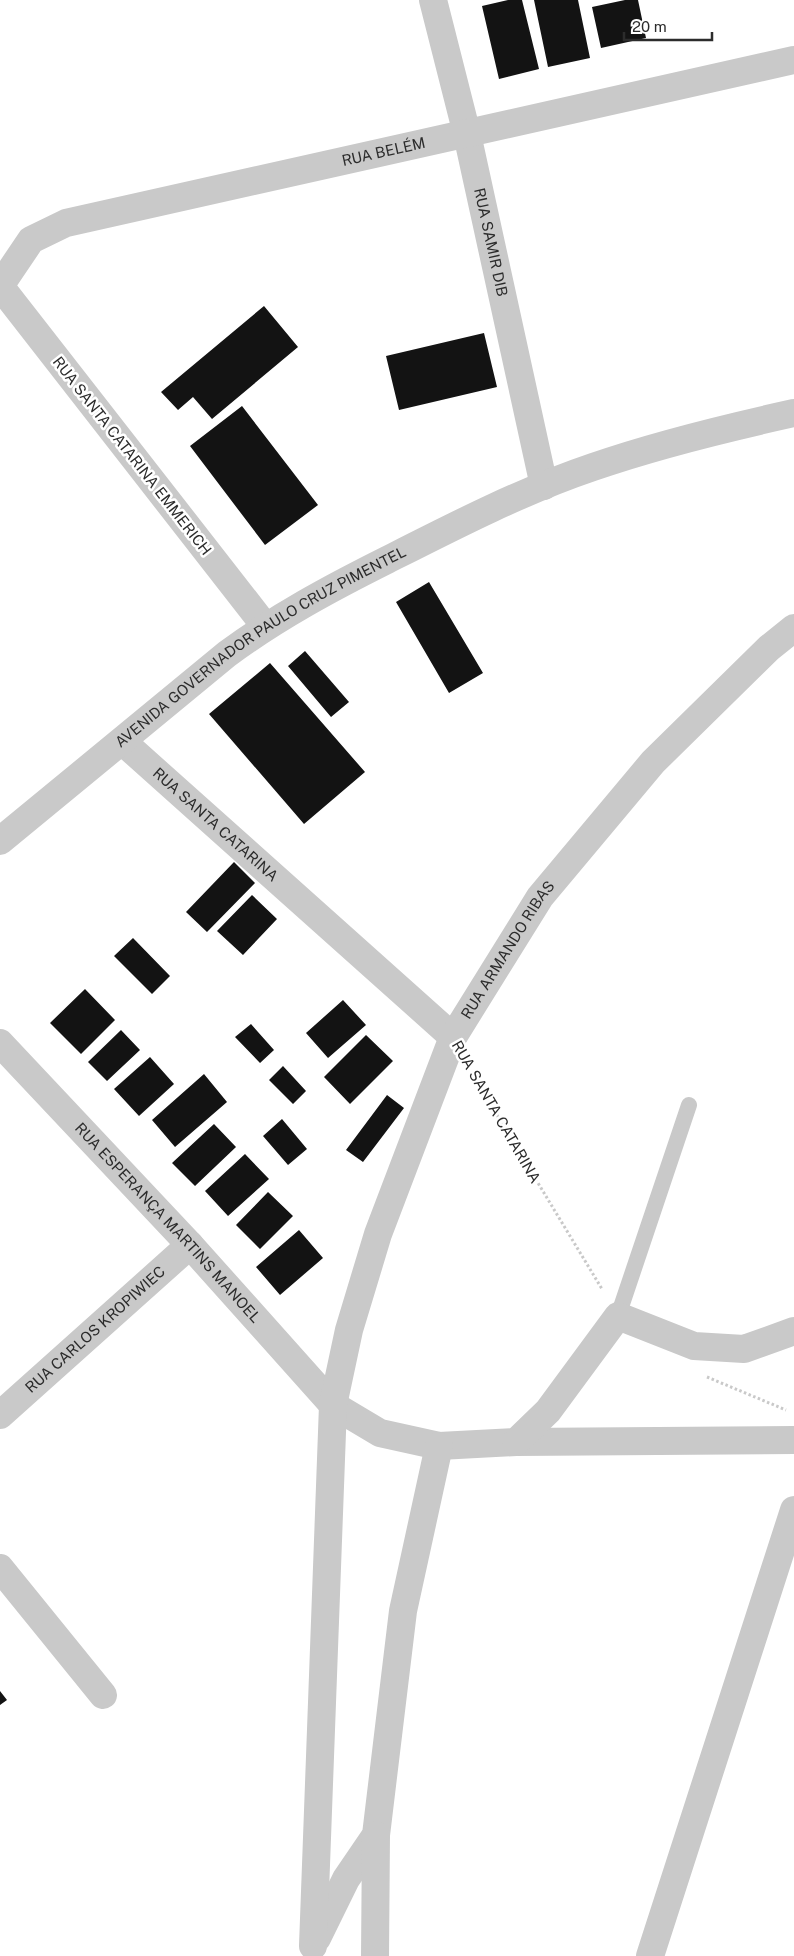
<svg xmlns="http://www.w3.org/2000/svg" width="794" height="1956" font-family="'Public Sans',sans-serif">
  <style>
    .building { fill: #131313 }
    .lines { fill: none; stroke-linecap: round; stroke-linejoin: round }
    .path { stroke: #c9c9c9; stroke-width: 3; stroke-dasharray: 2.5 2.5; stroke-linecap: butt }
    .service { stroke: #c9c9c9; stroke-width: 16 }
    .minor { stroke: #c9c9c9; stroke-width: 28 }
    .tertiary { stroke: #c9c9c9; stroke-width: 28 }
    .labels { text-anchor: middle; stroke-width: 5; stroke-linejoin: round; paint-order: stroke }
    .street-label { font-size: 15px; fill: #2c2c2c; stroke: #fff }
  </style>
  <rect width="100%" height="100%" fill="#fff"/>
  <path class="building" d="M508,0H522L539,69L499,79L482,6Z
    M534,0H578L590,58L548,67Z
    M625,0H638L646,38L601,48L592,7Z
    M264,306L298,347L212,419L193,397L178,410L161,392Z
    M484,333L497,387L399,410L386,356Z
    M242,406L318,505L265,545L190,446Z
    M429,582L483,673L449,693L396,602Z
    M305,651L349,702L331,717L288,666Z
    M270,663L365,772L304,824L209,714Z
    M234,862L255,883L207,932L186,912Z
    M252,895L277,919L243,955L217,931Z
    M133,938L170,976L152,994L114,956Z
    M85,989L115,1020L81,1054L50,1023Z
    M343,1000L366,1025L328,1058L306,1033Z
    M251,1024L274,1050L260,1063L235,1037Z
    M121,1030L140,1050L107,1081L88,1062Z
    M366,1035L393,1061L350,1104L324,1077Z
    M150,1057L174,1084L139,1116L114,1089Z
    M283,1066L306,1091L293,1104L269,1080Z
    M204,1074L227,1102L175,1147L152,1120Z
    M387,1095L404,1108L363,1162L346,1150Z
    M282,1119L307,1149L288,1165L263,1136Z
    M214,1124L236,1147L195,1186L172,1163Z
    M245,1154L269,1179L228,1216L205,1191Z
    M268,1192L293,1216L260,1249L236,1225Z
    M299,1230L323,1258L280,1295L256,1267Z
    M0,1691L7,1700L0,1705Z"/>
  <g class="lines">
    <path class="path" d="M471,1072L602,1289
      M707,1377L786,1410"/>
    <path class="service" d="M618,1316L689,1105"/>
    <g class="minor">
      <path id="s1" d="M433,0L467,134L544,486"/>
      <path id="s2" d="M265,626L0,286L31,240L66,223L794,60"/>
      <path id="s3" d="M123,742L453,1037"/>
      <path id="s4" d="M0,1043L190,1245L333,1405L380,1433L439,1446L516,1442L794,1440"/>
      <path id="s5" d="M0,1415L190,1245"/>
      <path d="M516,1442L548,1411L618,1316L694,1346L744,1349L794,1331"/>
      <path d="M0,1568L103,1695"/>
      <path d="M317,1938L346,1879L376,1835L403,1611L439,1446"/>
      <path id="s6" d="M313,1946L333,1405L349,1330L378,1234L453,1037L540,897L653,762L769,648L794,628"/>
      <path d="M375,1956L376,1835"/>
      <path d="M650,1956L794,1510"/>
    </g>
    <path class="tertiary" id="s7" d="M0,841L227,654C277,617 331,588 387,560C454,526 522,491 593,467C659,444 726,428 794,413"/>
  </g>
  <g class="labels">
    <g class="street-label">
      <text dy="5" stroke="none"><textPath href="#s2" startOffset="851">RUA BELÉM</textPath></text>
      <text dy="5" stroke="none"><textPath href="#s1" startOffset="249">RUA SAMIR DIB</textPath></text>
      <text transform="translate(132 456) rotate(52)" y="5">RUA SANTA CATARINA EMMERICH</text>
      <text dy="5" stroke="none"><textPath href="#s7" startOffset="326">AVENIDA GOVERNADOR PAULO CRUZ PIMENTEL</textPath></text>
      <text dy="5" stroke="none"><textPath href="#s3" startOffset="124">RUA SANTA CATARINA</textPath></text>
      <text dy="5" stroke="none"><textPath href="#s6" startOffset="1032">RUA ARMANDO RIBAS</textPath></text>
      <text transform="translate(496 1112) rotate(60)" y="5">RUA SANTA CATARINA</text>
      <text dy="5" stroke="none"><textPath href="#s4" startOffset="246">RUA ESPERANÇA MARTINS MANOEL</textPath></text>
      <text dy="5" stroke="none"><textPath href="#s5" startOffset="128">RUA CARLOS KROPIWIEC</textPath></text>
    </g>
  </g>
  <path d="M624 32v8h88v-8" fill="none" stroke="#2c2c2c" stroke-width="2.5"/>
  <text x="632" y="32" font-size="15" fill="#2c2c2c" stroke="#ffffff" stroke-width="4" paint-order="stroke">20 m</text>
</svg>
